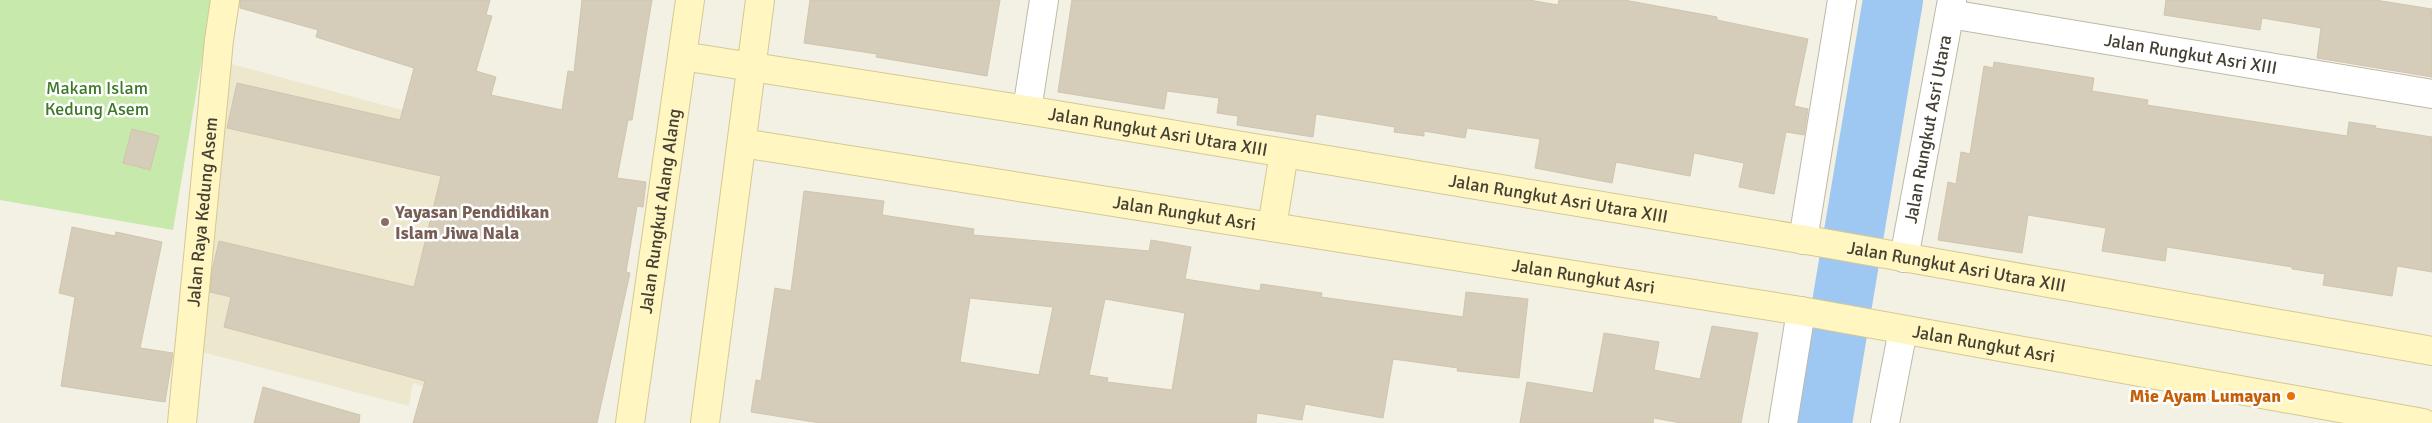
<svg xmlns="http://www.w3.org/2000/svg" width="2432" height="423" font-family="Signika,sans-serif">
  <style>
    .education { fill: #ede7ce }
    .green { fill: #c7e9ab }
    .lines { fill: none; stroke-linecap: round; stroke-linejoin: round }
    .river { stroke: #9ec8f2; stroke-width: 60 }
    .building { fill: #d5cdba; stroke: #d0c5ad; fill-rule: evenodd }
    .street-casing { stroke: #beb9a7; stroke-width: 30 }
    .secondary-casing { stroke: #d5c993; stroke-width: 30 }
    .street { stroke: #fff; stroke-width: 28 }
    .secondary { stroke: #fff6c2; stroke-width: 28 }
    .education-dot { fill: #8d6e63; stroke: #fff; stroke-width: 2 }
    .food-dot { fill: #e8710a; stroke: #fff; stroke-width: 2 }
    .labels { text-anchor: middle; stroke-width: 5; stroke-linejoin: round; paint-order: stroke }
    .street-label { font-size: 18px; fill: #454034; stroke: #fff }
    .park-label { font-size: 18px; fill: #3d7926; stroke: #fff }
    .education-label { font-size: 18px; font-weight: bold; fill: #785e54; stroke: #fff; text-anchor: start }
    .food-label { font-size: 18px; font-weight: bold; fill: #c56008; stroke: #fff; text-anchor: end }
  </style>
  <rect width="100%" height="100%" fill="#f3f0e4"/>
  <path class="education" d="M224,62L561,153L521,423L413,383L409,406L198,351Z"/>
  <path class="green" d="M0,0H212L173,230L0,200Z"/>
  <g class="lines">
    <path class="river" d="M1822,423L1893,0"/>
  </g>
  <path class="building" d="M240,0H490L486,15L492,16L476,71L496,77L491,95L562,110L568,71L574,72L582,0H652L632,120H628L617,178L646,182L643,207L637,206L626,272L630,273L597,423H413L425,381L224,327L231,297L210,292L212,271L219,241L414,287L441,176L227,128L237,83L400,120L414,68L316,37L318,30L240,8Z
    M810,0H1000L987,76L876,57L877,54L804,43Z
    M1072,0H1529L1558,5L1559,0H1624L1717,17V20L1808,39L1794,106L1808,109L1804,135L1786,132L1774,194L1739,187L1744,163L1694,153L1690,176L1616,162L1612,183L1535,168L1540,139L1467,128L1465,138L1424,131V136L1394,132L1395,127L1316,114L1313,137L1237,125L1238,116L1217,113L1219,98L1167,91L1164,109L1058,92Z
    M2166,0H2375L2432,9V77L2317,58L2321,28L2262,18L2260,30L2164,15Z
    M1994,62L2094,78L2092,91L2148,100L2147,105L2347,136L2349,122L2376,126L2375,128L2432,137V272L2397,266L2392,296L2323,285L2325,274L2292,269V267L2167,247L2165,261L2102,251L2106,228L2028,215L2022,253L1938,240L1948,182L1956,184L1961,152L1970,154L1984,66L1993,68Z
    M132,129L159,136L150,170L123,163Z
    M804,191L884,201L882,215L974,229L973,235L1149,251L1151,240L1191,247L1185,279L1260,291L1261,284L1322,293L1321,297L1463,317L1466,292L1528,299L1519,378L1457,371L1458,368L1393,359L1383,418L1305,404L1302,420L1257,413L1256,423H820L751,412L756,380L761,381L775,288L791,291ZM970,298L1053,307L1039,375L960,362ZM1105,299L1185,313L1172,390L1107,382L1108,378L1089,375Z
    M72,227L115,236L116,232L162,242L140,348L173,353L165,402L61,386L75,297L59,293Z
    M1712,326L1758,333L1741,423H1681L1654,418L1653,423H1520L1527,382L1593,393L1604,333L1659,342L1654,370L1700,379Z
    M263,387L360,415L359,423H254Z"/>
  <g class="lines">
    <g class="street-casing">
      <g id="street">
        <path id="s1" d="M1950,14L2432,94"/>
        <path d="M1027,110L1044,0"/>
        <path d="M1803,240L1842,0"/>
        <path id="s2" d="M1904,258L1952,0"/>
        <path d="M1783,423L1801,311"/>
        <path d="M1885,423L1903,330"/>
      </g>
    </g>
    <g class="secondary-casing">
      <g id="secondary">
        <path id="s3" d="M682,56L1027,110L1818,242L2432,351"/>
        <path id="s4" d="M742,143L1801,311L2423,423"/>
        <path d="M1272,227L1284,153"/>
        <path id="s5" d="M182,423L219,40L225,0"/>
        <path id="s6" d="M630,423L690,0"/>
        <path d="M705,423L760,0"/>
      </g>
    </g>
    <use href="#street" class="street"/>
    <use href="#secondary" class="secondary"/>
  </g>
  <circle class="education-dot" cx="385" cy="222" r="5"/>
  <circle class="food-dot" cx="2291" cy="396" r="5"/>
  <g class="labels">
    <g class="street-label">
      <text dy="6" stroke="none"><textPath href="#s1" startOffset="244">Jalan Rungkut Asri XIII</textPath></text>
      <text dy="6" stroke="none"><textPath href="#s2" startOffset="131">Jalan Rungkut Asri Utara</textPath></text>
      <text dy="6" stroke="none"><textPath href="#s3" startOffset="482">Jalan Rungkut Asri Utara XIII</textPath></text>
      <text dy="6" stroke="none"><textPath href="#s3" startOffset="888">Jalan Rungkut Asri Utara XIII</textPath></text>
      <text dy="6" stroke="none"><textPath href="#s5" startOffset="212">Jalan Raya Kedung Asem</textPath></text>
      <text dy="6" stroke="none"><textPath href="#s6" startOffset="214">Jalan Rungkut Alang Alang</textPath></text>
      <text dy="6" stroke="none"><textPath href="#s4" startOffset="448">Jalan Rungkut Asri</textPath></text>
      <text dy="6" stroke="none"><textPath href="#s3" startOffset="1292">Jalan Rungkut Asri Utara XIII</textPath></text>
      <text dy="6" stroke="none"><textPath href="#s4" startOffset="852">Jalan Rungkut Asri</textPath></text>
      <text dy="6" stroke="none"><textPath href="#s4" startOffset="1258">Jalan Rungkut Asri</textPath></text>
    </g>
    <g class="park-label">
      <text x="97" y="94">Makam Islam<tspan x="97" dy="21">Kedung Asem</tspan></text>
    </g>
    <g class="education-label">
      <text x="395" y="218">Yayasan Pendidikan<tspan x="395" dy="21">Islam Jiwa Nala</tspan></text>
    </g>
    <g class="food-label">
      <text x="2281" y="402">Mie Ayam Lumayan</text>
    </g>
  </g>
</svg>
